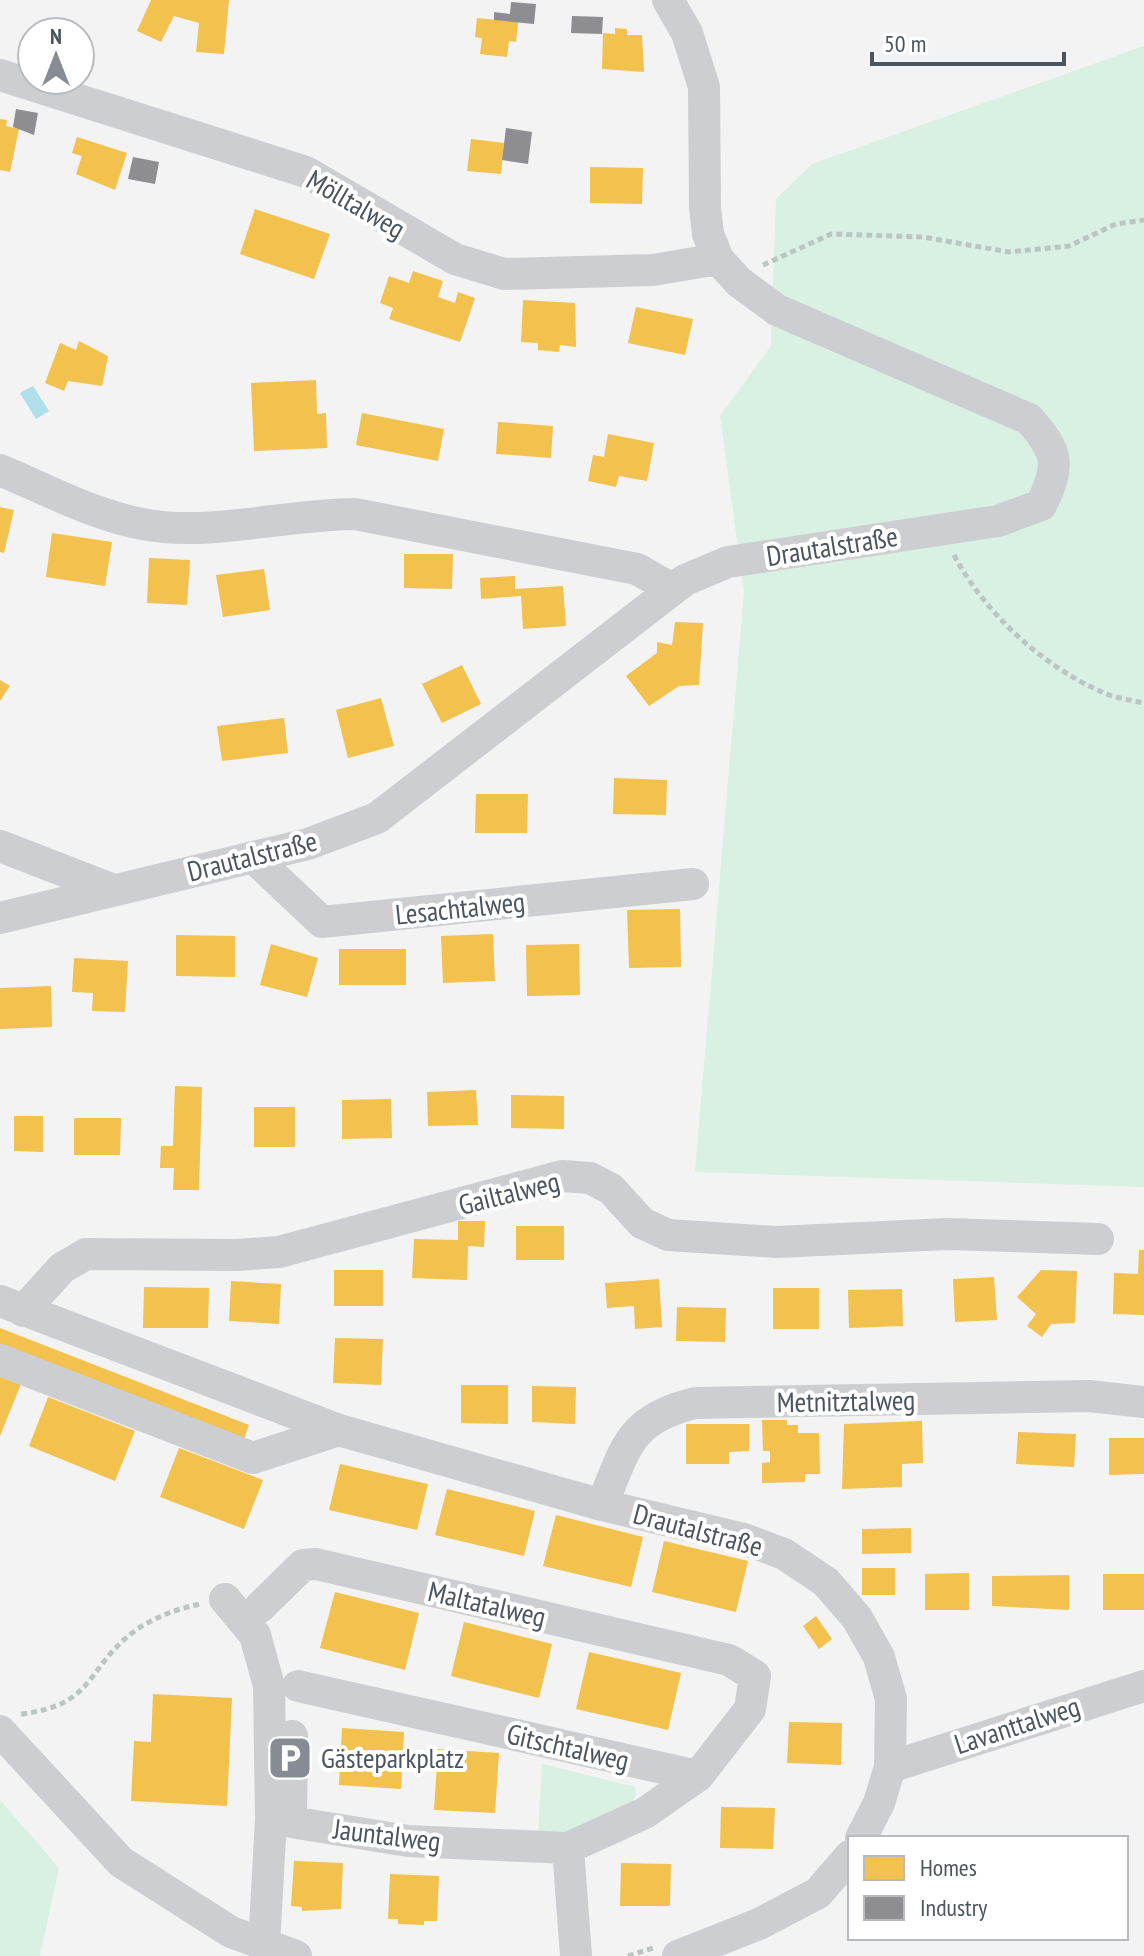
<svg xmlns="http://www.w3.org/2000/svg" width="1144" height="1956" font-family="'PT Sans Narrow',sans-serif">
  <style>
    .green { fill: #d9f1e2 }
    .water { fill: #afdeed }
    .homes { fill: #f2c14e }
    .industry { fill: #8d8d92 }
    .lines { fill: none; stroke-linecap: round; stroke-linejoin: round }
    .path { stroke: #bbc6c3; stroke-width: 5; stroke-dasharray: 6 4; stroke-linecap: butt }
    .minor { stroke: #ccced1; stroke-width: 32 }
    .labels { text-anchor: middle; stroke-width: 8; stroke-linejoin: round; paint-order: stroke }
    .street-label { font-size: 28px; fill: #4a555f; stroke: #fff }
    .poi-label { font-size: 28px; fill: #4a555f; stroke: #fff; text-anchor: start }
  </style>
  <rect width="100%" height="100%" fill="#f3f3f3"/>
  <path class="green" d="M1144,46V1187L695,1172L744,592L720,416L771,346L776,199L812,164Z
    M542,1764L635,1787L636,1795L631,1805L564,1833L538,1837Z
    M0,1800L59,1868L40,1956H0Z"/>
  <path class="water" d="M33,386L49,411L36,419L20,393Z"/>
  <path class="homes" d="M151,0H229L224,54L196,52L199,23L174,16L161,42L137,31Z
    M477,18L518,22L516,42L509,41L507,57L480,54L482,38L475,37Z
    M615,28L627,29V35H642L644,72L602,69L603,33L615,34Z
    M0,119L7,120L6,126L19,129L10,172L0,170Z
    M77,137L127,153L115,190L76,174L82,156L72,153Z
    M471,139L504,143L501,174L467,171Z
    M590,167L643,168L642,204L590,203Z
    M255,209L330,234L314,279L240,254Z
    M413,271L443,281L438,297L455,303L458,292L475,298L460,342L389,319L393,308L380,303L389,276L409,283Z
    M523,300L575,303L576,347L560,345L559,352L538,350V343L521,342Z
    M636,307L693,319L685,355L628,343Z
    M79,341L108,356L102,386L68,381L64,391L45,383L60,343L76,350Z
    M316,380L317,414L326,413L327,448L254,451L251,383Z
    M362,413L444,429L438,461L356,445Z
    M498,422L553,426L551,458L496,454Z
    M608,434L654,443L647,481L619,476L616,487L588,481L593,455L604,457Z
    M0,507L14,510L4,553L0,552Z
    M52,533L112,542L105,586L46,577Z
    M404,554H453L452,589L404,588Z
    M149,558L190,560L187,605L147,603Z
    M264,569L270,610L223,617L216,575Z
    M515,576V589L563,586L566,626L523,629L521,596L481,599L480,578Z
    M675,622L703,623L699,685L679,686L649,706L626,676L657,653V642L672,645Z
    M462,665L481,704L442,723L422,684Z
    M0,680L10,686L0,701Z
    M381,698L394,746L348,758L336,710Z
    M284,718L288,753L222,761L217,726Z
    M614,778L667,780L666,815L613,814Z
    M476,794H528L527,833H475Z
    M680,909L681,967L629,968L627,910Z
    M493,934L495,981L443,983L441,936Z
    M176,935L235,936V977L176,976Z
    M271,944L318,958L307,997L260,985Z
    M579,944L580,995L527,996L526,945Z
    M339,949H406V985H339Z
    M74,958L128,961L125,1012L92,1011L93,993L72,992Z
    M51,986L52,1027L0,1029V988Z
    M175,1086L202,1087L199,1190H173L174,1168H160L161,1146H173Z
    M476,1090L478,1125L428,1126L427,1092Z
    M511,1095L564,1096V1129L511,1128Z
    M391,1099L392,1138L342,1139V1100Z
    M254,1107H295V1147H254Z
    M14,1116H43V1152L14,1151Z
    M74,1118H121L120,1155H74Z
    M458,1221H485L484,1247L468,1246L467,1280L412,1278L414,1239L458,1240Z
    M516,1226H564V1260H516Z
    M1139,1250H1144V1315L1113,1314L1114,1273L1138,1274Z
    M334,1270H383V1306H334Z
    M1041,1270L1077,1271L1075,1323L1051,1324L1042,1337L1027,1326L1036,1314L1017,1297Z
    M994,1277L997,1320L955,1322L953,1279Z
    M659,1279L662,1327L635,1329L634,1306L607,1308L605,1283Z
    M231,1281L281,1284L279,1324L229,1321Z
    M144,1287L209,1288L208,1328H143Z
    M773,1288H819V1329H773Z
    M902,1289L903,1326L849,1328L848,1290Z
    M677,1307L726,1308L725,1342L676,1341Z
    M0,1328L249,1425L242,1445L0,1351Z
    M335,1338L383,1339L381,1385L333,1383Z
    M0,1376L21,1384L0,1436Z
    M461,1385H508V1424L461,1423Z
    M532,1386L576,1387L575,1424L532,1422Z
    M48,1397L135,1431L115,1481L29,1446Z
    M762,1420H787V1425H798V1433H819L820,1474H805V1482L762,1483V1463L770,1462V1451H763Z
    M922,1421L923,1463L902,1464V1487L842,1489L844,1424Z
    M686,1424H749V1451L729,1452V1464H686Z
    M1018,1432L1076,1434L1074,1467L1016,1464Z
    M1109,1438H1144V1474L1109,1475Z
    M179,1448L263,1480L244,1529L160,1497Z
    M340,1464L428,1484L417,1530L329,1510Z
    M447,1489L535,1511L524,1556L435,1535Z
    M556,1515L643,1537L631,1587L543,1566Z
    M911,1528V1553L862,1554V1529Z
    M664,1541L748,1561L736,1612L652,1592Z
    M862,1568H895V1595H862Z
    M969,1573V1610H925V1574Z
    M1103,1574H1144V1610H1103Z
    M1069,1575V1610L992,1606V1576Z
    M335,1592L419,1613L405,1670L320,1648Z
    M816,1616L832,1639L819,1649L803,1626Z
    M464,1622L552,1644L539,1698L451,1676Z
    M589,1652L681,1673L668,1730L576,1709Z
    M153,1694L232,1698L227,1806L131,1801L134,1741L151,1742Z
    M789,1722L842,1723L841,1765L787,1763Z
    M342,1728L404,1732L401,1789L339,1785Z
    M438,1749L499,1753L495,1813L434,1810Z
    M721,1807L775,1808L773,1849L720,1848Z
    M294,1861L343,1863L341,1909L302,1911V1907L291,1906Z
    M621,1863L671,1864L670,1906H620Z
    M390,1874L439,1876L437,1921H424V1925L398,1924V1919H388Z"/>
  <path class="industry" d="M511,2L536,4L534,24L494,20V12L510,14Z
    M572,16L603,17L602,34L571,33Z
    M16,109L38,113L34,135L13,127Z
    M506,128L532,132L528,164L502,160Z
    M133,157L159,162L155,184L128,179Z"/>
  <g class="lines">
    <path class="path" d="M763,265L831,234L923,237L1009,252L1069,246L1116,224L1144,220
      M954,555C984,612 1042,666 1102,692C1115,698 1130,700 1144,703
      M21,1714C95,1705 85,1670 132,1633C152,1618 176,1609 200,1604
      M628,1956L653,1948"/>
    <path class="minor" d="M0,75L306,172L455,259L504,274L653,270L718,259
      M0,470C48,490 97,517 148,525C213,536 289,514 355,514L637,569L672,589
      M0,846L111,889
      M253,857L322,922L693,884
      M0,918L308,844L377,818L685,580L728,562L998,521L1041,505C1061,465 1058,452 1029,419L777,310L739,282L718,259L708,234L705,207L704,87L687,33L668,0
      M0,1301L339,1430L602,1505L744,1539L784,1554L826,1582L857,1618L879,1657L891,1699L890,1767L879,1803L861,1838
      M23,1311L62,1268L86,1254L237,1255L279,1252L562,1176L590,1178L611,1189L642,1223L668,1235L777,1242L947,1234L1098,1239
      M0,1360L253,1458L339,1430
      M602,1505C626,1447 629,1419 695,1403L1089,1396L1144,1402
      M225,1599L255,1635L269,1686L271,1819L264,1946
      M260,1607L303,1565L316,1564L729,1660L755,1676L750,1709L698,1776L645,1813L568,1848L408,1841L291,1822L292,1736
      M298,1686L698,1776
      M0,1731L121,1862L231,1932L296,1956
      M890,1767L1144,1686
      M568,1848L576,1956
      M678,1956L759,1924L818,1893L850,1856"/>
  </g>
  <defs>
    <g id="parking-square" transform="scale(2.3)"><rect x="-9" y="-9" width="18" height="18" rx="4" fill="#858c93" stroke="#fff"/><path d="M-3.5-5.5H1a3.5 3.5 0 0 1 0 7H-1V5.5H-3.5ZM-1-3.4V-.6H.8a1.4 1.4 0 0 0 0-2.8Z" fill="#fff"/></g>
  </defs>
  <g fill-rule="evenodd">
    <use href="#parking-square" x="290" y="1758"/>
  </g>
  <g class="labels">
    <g class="street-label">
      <text transform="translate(356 204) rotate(30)" y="10">Mölltalweg</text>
      <text transform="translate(832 546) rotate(-9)" y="10">Drautalstraße</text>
      <text transform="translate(252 856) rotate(-14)" y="10">Drautalstraße</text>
      <text transform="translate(460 908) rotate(-6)" y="10">Lesachtalweg</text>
      <text transform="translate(509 1193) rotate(-14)" y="10">Gailtalweg</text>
      <text transform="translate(846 1401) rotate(-1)" y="10">Metnitztalweg</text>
      <text transform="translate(698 1530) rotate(15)" y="10">Drautalstraße</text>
      <text transform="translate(487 1604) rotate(13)" y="10">Maltatalweg</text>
      <text transform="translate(1017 1725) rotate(-18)" y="10">Lavanttalweg</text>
      <text transform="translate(568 1747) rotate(13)" y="10">Gitschtalweg</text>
      <text transform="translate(387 1835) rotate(7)" y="10">Jauntalweg</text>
    </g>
    <g class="poi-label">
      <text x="321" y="1768">Gästeparkplatz</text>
    </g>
  </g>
  <rect x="848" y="1836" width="280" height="104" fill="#ffffff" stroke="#b7bbbf" stroke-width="2"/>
  <rect x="864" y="1856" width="40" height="24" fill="#f2c14e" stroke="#b7bbbf" stroke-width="2"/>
  <text x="920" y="1876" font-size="24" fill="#4a555f">Homes</text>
  <rect x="864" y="1896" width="40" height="24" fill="#8d8d92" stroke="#b7bbbf" stroke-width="2"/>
  <text x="920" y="1916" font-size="24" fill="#4a555f">Industry</text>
  <g transform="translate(56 56)"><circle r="38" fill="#ffffff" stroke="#b7bbbf" stroke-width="2"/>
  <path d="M0-6L14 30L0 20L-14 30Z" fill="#858c93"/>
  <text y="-12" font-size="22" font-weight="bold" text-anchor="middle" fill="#4a555f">N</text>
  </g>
  <path d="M872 52v12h192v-12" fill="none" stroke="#4a555f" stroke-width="4"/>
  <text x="884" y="52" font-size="24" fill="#4a555f" stroke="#ffffff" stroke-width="6" paint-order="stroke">50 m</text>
</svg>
